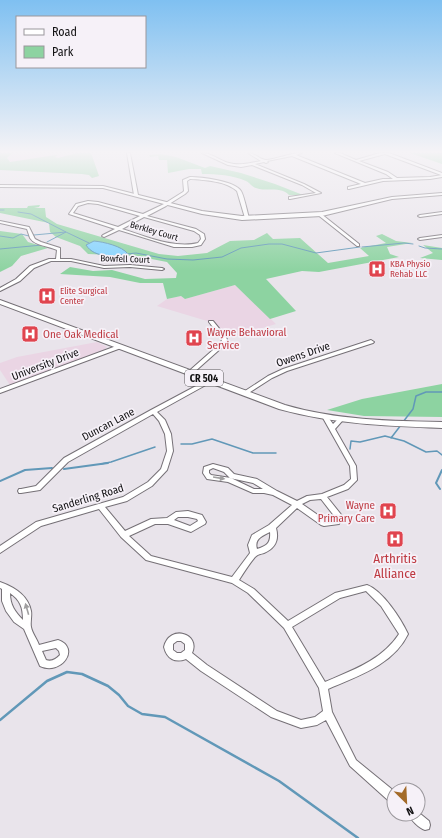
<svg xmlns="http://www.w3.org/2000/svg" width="442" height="838" font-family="'Fira Sans Condensed',sans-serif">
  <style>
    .education { fill: #ead5e4 }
    .green { fill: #8dd3a1 }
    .water { fill: #83d3ff; stroke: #6198b8 }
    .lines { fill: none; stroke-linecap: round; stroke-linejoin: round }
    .stream-far3 { stroke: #6198b8; stroke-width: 1 }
    .stream-far2 { stroke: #6198b8; stroke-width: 1.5 }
    .stream-far1 { stroke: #6198b8; stroke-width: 2 }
    .stream { stroke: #6198b8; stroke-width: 2.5 }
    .minor-casing { stroke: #757076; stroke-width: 2 }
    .major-casing { stroke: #757076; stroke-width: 2 }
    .minor { fill: #fff; fill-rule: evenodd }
    .major { fill: #fff; fill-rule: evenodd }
    .oneway { fill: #a09fa0 }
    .labels { text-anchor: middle; stroke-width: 3.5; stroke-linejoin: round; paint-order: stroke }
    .far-street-label { font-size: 9px; fill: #111012; stroke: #f6f1f8 }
    .far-health-label { font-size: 9px; fill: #be3a42; stroke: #f6f1f8; text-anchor: start }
    .shield { fill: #f6f1f8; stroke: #565457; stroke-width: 1 }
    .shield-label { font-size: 10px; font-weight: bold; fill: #111012 }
    .health-label { font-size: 11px; fill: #be3a42; stroke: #f6f1f8; text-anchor: start }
    .street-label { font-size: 11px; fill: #111012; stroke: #f6f1f8 }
    .near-health-label { font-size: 13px; fill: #be3a42; stroke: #f6f1f8 }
  </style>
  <rect width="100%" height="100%" fill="#e9e4eb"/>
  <path class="education" d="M12,153H91L99,176L92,178L89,175L82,174L14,171L17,166L7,159Z
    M235,285L276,324L222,340L207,321L157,306L167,299L181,296L185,299Z
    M97,342L107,347L104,350L10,385L0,370V363L17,357Z"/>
  <path class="green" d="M0,153H12L7,158L10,162L56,155H58L55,157L58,158L77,153H91L99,176L92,178L89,175L82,174L0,170Z
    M410,153H442V164Z
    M161,154L176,157L205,168L210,166L241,173L275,184L303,195H289C280,186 267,192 256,188C252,187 250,183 246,181C233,175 217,174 202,174L201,169H189L168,173L167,160H159L158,156L150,157L149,155Z
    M40,205L39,207L34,208H45L46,217L57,224L159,254L178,256L207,253L230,241L254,240L267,233L273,239L300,238L328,263L369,256L360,248L386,243L376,236L382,234L396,241L412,243L387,247L390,254L399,257L319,272L302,271L266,279L296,311L270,319L235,285L185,299L181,296L167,299L163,283H140L110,277L60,274L70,267L93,271L112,270L145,279L176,278L177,273L167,262L136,256L88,254L80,246L56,237L50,232L49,223L0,213V208H27L28,206Z
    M0,231L22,234L28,242L48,248L21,256L12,266L0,272Z
    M423,245L442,248V260L420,258L433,253Z
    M442,384V417L364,416L327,410L362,399Z"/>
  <path class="water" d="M94,241C104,242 122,246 128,254C115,256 95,259 86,245Z"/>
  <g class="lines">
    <path class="stream-far3" d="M438,153L442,154
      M0,210H4
      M18,212L31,214L66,232L47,242
      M34,235L66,232L89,243
      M0,236L13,238L21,234L29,236
      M419,246L425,248L442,249
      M362,247L404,243L413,244
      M0,249L42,245
      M127,254L136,253L167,259L193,260L222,257L241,248L269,244H282L316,253L360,247"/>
    <path class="stream-far2" d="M403,422L413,409L416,396L426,392H442
      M391,438L401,425
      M181,444H192L212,439L253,453H276
      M350,449L351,441L360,442L385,436L404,441L426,452L437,451L442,455
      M101,464L111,462L155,447"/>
    <path class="stream-far1" d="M64,469L108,463
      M0,481L25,470L52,468
      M440,489L436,483L442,470"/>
    <path class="stream" d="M0,720L47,681L67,672L82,674L108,686L119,695L128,706L142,714L165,717L279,781L358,838"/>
    <g class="minor-casing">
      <path id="minor" d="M127,153H130L138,195L136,196L134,195Z
        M202,153C212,153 220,161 229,163C240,166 250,163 261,161L248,153C255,153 260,160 266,160C278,159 289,153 302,153L296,155L365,183L383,179H393L386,174L335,153H340L356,160L380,153H389L442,173V177L430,179L383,181L349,189H348V187L361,184L292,156L267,161L268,162L266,163L264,162L255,164L304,184L321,193L290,199H289V197L316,193L302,185L252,165L241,167L228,165ZM385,154L441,175H442L430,177L397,178L388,172L359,161Z
        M190,177C201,177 235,181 241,191C244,196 247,211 249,218L248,219L245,218L237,191C226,181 205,180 190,179L187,181L188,191L185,194L166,206L147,216L196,229L204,234L205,239L201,245L192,247H174L119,230L104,237L102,236L103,235L115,229L69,214L76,204L88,201L98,202L143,214L164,204L183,192L184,191L183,180ZM88,203L98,204L140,216L118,227L73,213L78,206ZM144,217L194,231L200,235L201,239L198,243C174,249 145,236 122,229Z
        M442,212V214L420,217L418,216L420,215Z
        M318,213H320L359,244V246H357L318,215Z
        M0,221L29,227L35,239L41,242L60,248V259H71L104,266L130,265L162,268L164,269L162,270L130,267L104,268L71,261H51L34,268L20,281L0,291V288L16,279L30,266L49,259H56L57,250C49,246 35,246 30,238C29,235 28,232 27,229L0,223Z
        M442,235V237L420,240L418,239L420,238Z
        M209,321H213L226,337L228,342L192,374H188L187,373L188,372L222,342L221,338L209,322Z
        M371,340L374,342L373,343L287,371L272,378L247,394L245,395L242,393L268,376L283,369Z
        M119,345L122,347L121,348L0,393V389Z
        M211,378L213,379L214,380L213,381L157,412L165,420L171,434L173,451L167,470L152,486L127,501L105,507L125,531L151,519L167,518L176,512L188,511L202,515L206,522L205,524L191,532L168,524H155L129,536L151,556L232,577L250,553L248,545L252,535L269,525L292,505L273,495L264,493H253L228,482L207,479L203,473L204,467L213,464L228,468L234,474L257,479L277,491L297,501L307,496L322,494L344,485L351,479L350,466L323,418L324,417H328L333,424L338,419H342L343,420L335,429L356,466L357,480L348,489L327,497L343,517L339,524L324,526L321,525L297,508L276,528C279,539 276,548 264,553C261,554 258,554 255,557C249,564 244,572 239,580L254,589L288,621L335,593L367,585C383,591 401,619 408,634C393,665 358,676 328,689L332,712L356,760L394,791V803L390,802L350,766L326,720L317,725L301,728L271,717L201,671L186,659C175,663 167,659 164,647C169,624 201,633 192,653L207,665L277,711L301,720L315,717L323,711L319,688L284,628L248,593L232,583L146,560L121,537L99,509L41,526L0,553V546L36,522L123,497L148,482L161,469L167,451L165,434L159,421L153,414L68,462L40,490L21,493H19L18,491L19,489H21L36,486L64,458L151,410ZM213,468L224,472L230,478L253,483L263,489H254L231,478L211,475L209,473V470ZM321,499L335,517L334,520H325L302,504L310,500ZM178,517H188L197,519L198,521L190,526L174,520ZM270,532C271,543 267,546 257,549C254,539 262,536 270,532ZM366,591L381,606L399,634C382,660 353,670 325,682L292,627L340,598ZM177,641H181L185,644V650L181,653H177L173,650V644Z
        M0,582C14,587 28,595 31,611C32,616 30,622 31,627C32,633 37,639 39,645L58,640C81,648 61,676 40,666L24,629L14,622L6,611L2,601V589L0,588ZM10,593C20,600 23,607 23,620C15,612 10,605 10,593ZM56,648L59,651L60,655C56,659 52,662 46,660L42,651Z
        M418,812L429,821L430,825L429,829L425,830C419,828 411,820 408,814H418Z"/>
    </g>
    <g class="major-casing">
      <path id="major" d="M0,185L103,186L202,211L242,216L322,212L392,197L442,193V195L392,199L322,216L242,220L202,214L103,188L0,187Z
        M0,300L285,405C336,420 389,421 442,422V428C386,426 334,424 279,409L0,304Z"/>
    </g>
    <use href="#minor" class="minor"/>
    <use href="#major" class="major"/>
  </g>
  <defs><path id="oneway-solid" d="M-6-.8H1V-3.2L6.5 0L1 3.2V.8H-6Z"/></defs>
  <g class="oneway">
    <use href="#oneway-solid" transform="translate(219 478) rotate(9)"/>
    <use href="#oneway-solid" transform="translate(27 609) rotate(-106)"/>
  </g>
  <linearGradient id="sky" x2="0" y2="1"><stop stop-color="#7fc0f1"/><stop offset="0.56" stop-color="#f5f3f6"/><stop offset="1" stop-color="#f5f3f6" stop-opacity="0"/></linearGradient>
  <rect width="442" height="271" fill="url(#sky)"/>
  <defs>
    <g id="hospital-square" transform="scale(0.9)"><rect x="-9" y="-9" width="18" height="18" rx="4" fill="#e0444e" stroke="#f6f1f8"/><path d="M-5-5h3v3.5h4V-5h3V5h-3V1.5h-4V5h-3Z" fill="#fff"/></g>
  </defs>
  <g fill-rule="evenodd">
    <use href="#hospital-square" x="377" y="269"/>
    <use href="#hospital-square" x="47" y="296"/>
    <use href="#hospital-square" x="30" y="334"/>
    <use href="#hospital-square" x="194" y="338"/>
    <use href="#hospital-square" x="388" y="511"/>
    <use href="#hospital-square" x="395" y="539"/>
  </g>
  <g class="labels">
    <g class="far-street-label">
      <text transform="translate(154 231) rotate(16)" y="3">Berkley Court</text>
      <text transform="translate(125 259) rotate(2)" y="3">Bowfell Court</text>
    </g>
    <g class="far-health-label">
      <text x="390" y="267">KBA Physio<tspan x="390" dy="10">Rehab LLC</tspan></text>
      <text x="60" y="294">Elite Surgical<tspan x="60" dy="10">Center</tspan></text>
    </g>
    <rect class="shield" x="185" y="370" width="38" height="16" rx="3"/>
    <g class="shield-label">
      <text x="204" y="382">CR 504</text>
    </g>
    <g class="health-label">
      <text x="207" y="336">Wayne Behavioral<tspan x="207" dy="13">Service</tspan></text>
      <text x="43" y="338">One Oak Medical</text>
      <text x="375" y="509" text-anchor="end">Wayne<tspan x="375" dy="13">Primary Care</tspan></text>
    </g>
    <g class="street-label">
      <text transform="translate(303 354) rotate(-19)" y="4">Owens Drive</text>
      <text transform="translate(45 364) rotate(-21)" y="4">University Drive</text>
      <text transform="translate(108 424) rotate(-28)" y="4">Duncan Lane</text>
      <text transform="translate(88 498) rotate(-17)" y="4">Sanderling Road</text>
    </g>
    <g class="near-health-label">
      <text x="395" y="563">Arthritis<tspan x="395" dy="15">Alliance</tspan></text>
    </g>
  </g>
  <rect x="16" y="16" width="130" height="52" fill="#f6f1f8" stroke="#9a979c"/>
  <rect x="24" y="29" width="20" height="6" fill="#ffffff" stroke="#9a979c"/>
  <text x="52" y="36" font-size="12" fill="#111012">Road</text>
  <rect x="24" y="46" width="20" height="12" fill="#8dd3a1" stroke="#9a979c"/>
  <text x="52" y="56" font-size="12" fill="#111012">Park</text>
  <g transform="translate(406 802) rotate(156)"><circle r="19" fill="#f6f1f8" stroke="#9a979c"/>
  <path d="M0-3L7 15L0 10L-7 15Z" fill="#a36b29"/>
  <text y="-6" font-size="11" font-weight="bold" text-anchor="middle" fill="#111012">N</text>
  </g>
</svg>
